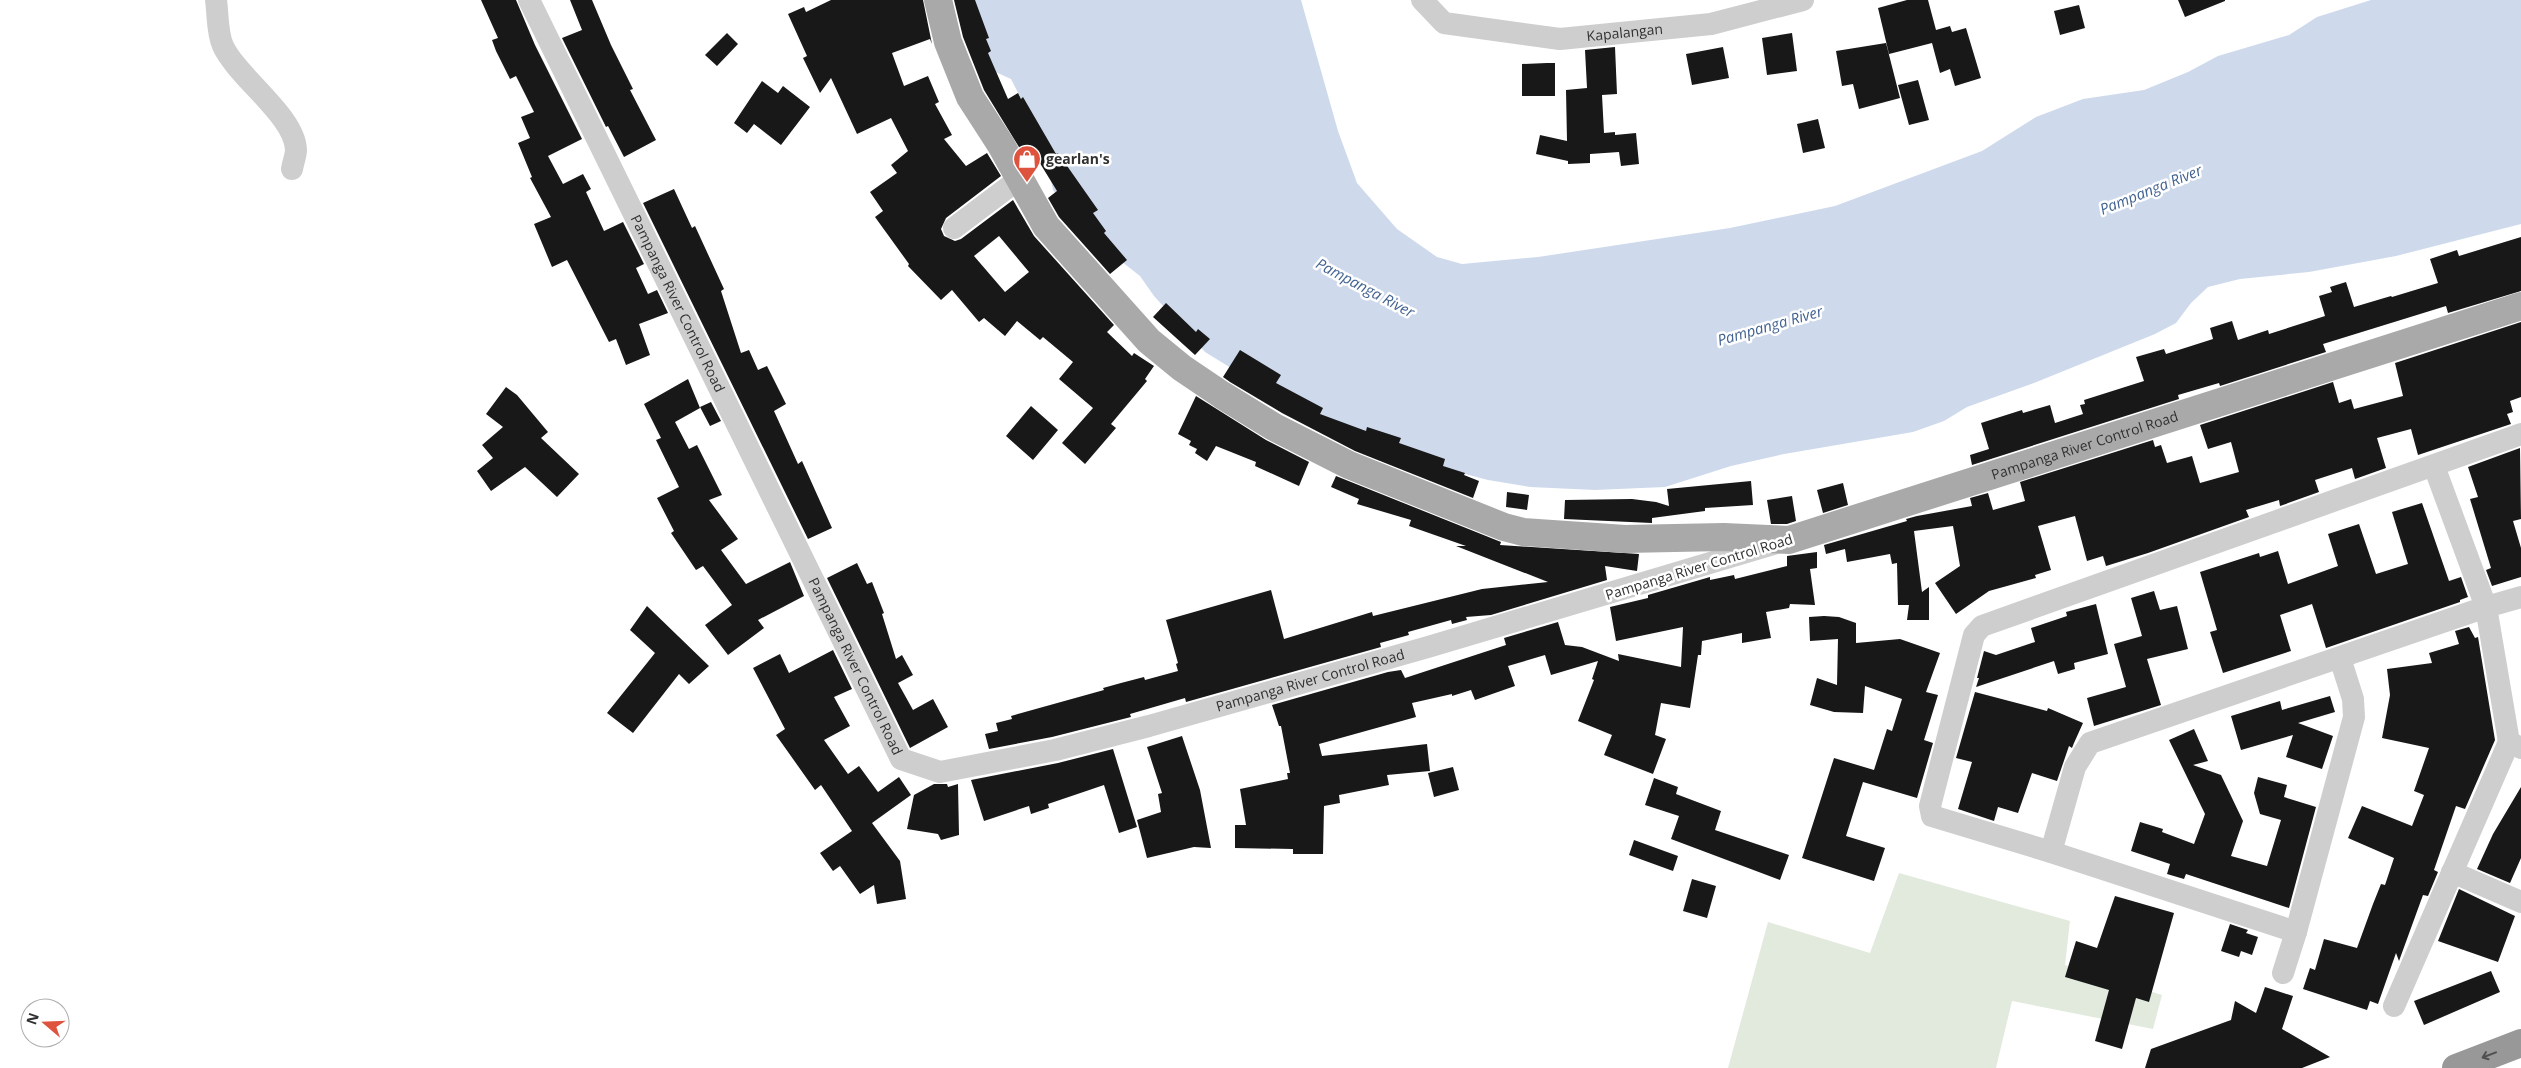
<svg xmlns="http://www.w3.org/2000/svg" width="2521" height="1068" font-family="'Open Sans',sans-serif">
  <style>
    .green { fill: #e2eade }
    .water { fill: #cedaec }
    .building { fill: #181818; fill-rule: evenodd }
    .lines { fill: none; stroke-linecap: round; stroke-linejoin: round }
    .minor { stroke: #cecece; stroke-width: 22 }
    .major { stroke: #a9a9a9; stroke-width: 28 }
    .highway { stroke: #989898; stroke-width: 28 }
    .oneway { stroke: #505050 }
    .labels { text-anchor: middle; stroke-width: 5; stroke-linejoin: round; paint-order: stroke }
    .street-label { font-size: 14px; fill: #313131; stroke: #fff }
    .poi-label { font-size: 14px; font-weight: bold; fill: #313131; stroke: #fff; text-anchor: start }
    .water-label { font-size: 15px; font-style: italic; fill: #426291; stroke: #fff }
  </style>
  <rect width="100%" height="100%" fill="#fff"/>
  <path class="green" d="M1899,873L2070,921L2065,965L2162,995L2153,1029L2012,1001L1996,1068H1728L1768,922L1870,953Z"/>
  <path class="water" d="M972,0H1301L1338,131L1357,183L1397,229L1437,257L1462,264L1538,257L1730,228L1835,206L1982,151L2036,117L2083,99L2144,90L2188,72L2218,56L2289,35L2317,17L2371,0H2521V224L2396,256L2309,272L2240,279L2208,287L2191,303L2176,323L2155,334L2034,383L1967,407L1944,421L1913,432L1784,454L1731,466L1665,487L1595,490L1530,487L1488,480L1412,460L1249,379L1205,352L1154,296L1140,276L1094,240L1053,190L1043,142L1011,79L991,70Z"/>
  <path class="building" d="M481,0H516L535,45L582,139L548,156L563,184L583,174L591,189L586,192L604,231L623,222L644,264L636,268L648,294L657,290L668,313L639,324L650,355L626,365L616,339L609,342L567,260L552,267L534,224L551,217L530,178L532,177L518,143L530,138L521,117L534,112L516,76L510,79L496,51L492,40L498,38Z
    M570,0H592L611,45L633,89L630,90L656,140L624,157L608,126L606,127L562,38L582,30Z
    M831,0H923L932,44L930,39L892,53L904,86L928,76L939,102L935,104L952,135L944,139L966,166L987,153L1001,176L946,218L941,229L944,236L955,241L961,239L1013,200L1034,236L1114,325L1107,332L1132,356L1134,353L1154,366L1145,379L1147,381L1111,424L1116,428L1085,464L1062,443L1093,408L1059,379L1073,362L1043,337L1040,340L1017,321L1005,336L984,318L979,322L952,290L941,300L908,266L909,264L875,217L883,211L870,192L897,173L891,165L908,151L891,118L857,134L831,78L820,93L803,58L807,56L788,14L804,7L806,12ZM999,236L1029,272L1005,292L974,256Z
    M954,0H975L989,38L986,39L991,51L988,53L1008,99L1018,93L1021,99L1023,97L1056,154L1058,153L1098,210L1093,213L1106,231L1104,233L1127,260L1110,274L1059,217L1048,198L1057,191L1038,160L1030,165L984,90L963,37Z
    M1907,0H1928L1936,30L1950,26L1952,32L1966,28L1981,78L1955,86L1950,69L1940,73L1932,43L1889,54L1878,8Z
    M2178,0H2225V1L2185,17Z
    M2079,5L2085,28L2060,35L2054,11Z
    M727,33L738,44L717,66L705,55Z
    M1792,33L1797,71L1767,75L1762,38Z
    M1886,43L1900,98L1859,109L1853,84L1842,86L1836,51Z
    M1615,47L1617,94L1602,95L1604,133L1615,132V135L1636,133L1639,164L1621,166L1619,152L1590,154V163L1568,164V161L1536,154L1540,135L1567,141L1566,90L1587,88L1585,50Z
    M1723,47L1729,78L1692,85L1686,54Z
    M1547,63H1555V96H1522V64Z
    M1918,80L1929,120L1909,125L1898,85Z
    M762,81L778,93L783,86L810,107L781,145L754,124L747,133L734,123Z
    M1818,119L1825,148L1803,153L1797,124Z
    M674,189L692,228L695,226L724,289L721,291L741,353L749,350L758,370L767,366L786,404L774,411L798,464L802,461L832,528L808,539L643,203Z
    M2521,237V291L2448,313L2446,306L2323,344L2326,352L2220,386L2219,383L2178,395L2179,399L1972,465L1970,455L1989,449L1981,423L2022,410L2023,413L2050,405L2055,423L2083,414L2080,405L2085,404L2084,400L2144,381L2136,357L2164,349L2166,354L2213,339L2210,328L2232,321L2238,340L2268,330L2269,334L2325,316L2319,296L2332,292L2330,287L2346,282L2354,307L2391,296L2392,297L2438,283L2430,259L2457,250L2459,256Z
    M1166,303L1196,332L1198,329L1210,339L1195,355L1153,317Z
    M2521,322V397L2510,401L2513,412L2507,414L2511,424L2418,455L2411,429L2377,438L2386,468L2355,479L2352,468L2315,480L2319,492L2280,506L2279,500L2246,510L2249,517L2148,553L2106,566L2103,556L2087,561L2075,516L2038,526L2051,570L2035,575L2036,578L1989,591L1956,614L1935,583L1960,566L1953,526L1914,531L1922,592L1929,587V620H1907L1909,605H1898L1897,563L1892,564L1890,554L1847,562L1845,549L1826,554L1824,545L1907,521L1906,519L1917,516L1972,506L1970,498L1988,493L1993,510L2025,501L2020,482L2153,440L2155,447L2161,445L2167,463L2192,456L2200,483L2239,472L2231,442L2208,449L2200,425L2333,382L2339,403L2351,399L2354,409L2403,396L2395,363Z
    M1240,350L1281,375L1276,383L1323,408L1320,414L1366,431L1367,427L1401,438L1399,443L1445,459L1443,466L1465,473L1464,475L1479,481L1473,498L1355,451L1282,413L1230,382L1223,377Z
    M688,379L700,408L675,422L689,449L697,445L722,495L709,500L738,539L721,550L746,584L790,562L804,596L758,620L764,628L728,655L705,625L732,605L703,566L696,570L671,533L674,531L657,498L679,487L656,440L661,438L644,404Z
    M506,387L517,395L548,432L541,438L579,474L557,497L525,467L491,491L477,471L493,458L482,445L503,427L486,414Z
    M1196,396L1266,440L1309,462L1299,486L1255,466L1256,462L1216,446L1207,461L1195,453L1197,449L1189,445L1191,441L1178,434Z
    M711,402L721,421L710,426L700,407Z
    M1031,406L1058,430L1033,460L1006,436Z
    M2520,448L2521,519L2513,521L2521,548V577L2492,586L2486,570L2491,568L2470,499L2478,497L2468,467Z
    M1336,476L1501,542L1500,545L1639,554L1637,571L1605,566L1607,580L1491,615L1466,617L1467,620L1452,624L1451,620L1408,632L1409,635L1380,643L1381,647L1186,702L1185,698L1130,714L1131,717L1052,737L989,749L985,734L998,731L996,723L1012,719L1011,716L1104,690L1103,688L1121,683L1144,677L1145,680L1178,671L1176,664L1178,663L1166,620L1271,590L1284,639L1372,612L1373,616L1482,589L1548,582L1456,546H1466L1409,526L1411,520L1357,504L1359,499L1331,487Z
    M1751,481L1753,505L1705,508V511L1652,518V523L1564,519L1565,500L1632,499L1656,502L1669,506L1667,489Z
    M1843,483L1848,505L1823,513L1817,490Z
    M1507,492L1529,495L1527,510L1506,507Z
    M1792,496L1796,521L1787,524H1771L1767,500Z
    M2422,503L2449,581L2461,577L2468,597L2460,600V602L2326,648L2312,604L2280,615L2291,651L2223,673L2210,632L2217,630L2200,572L2259,553L2260,557L2278,551L2288,584L2338,566L2328,534L2359,524L2376,574L2408,564L2392,512Z
    M1817,552V568L1810,569L1815,605L1790,604L1789,608L1766,612L1771,638L1742,643V633L1702,641L1701,655H1698L1690,708L1661,703L1655,735L1666,739L1653,774L1604,755L1612,735L1578,721L1594,680L1592,679L1598,661L1551,675L1545,655L1508,666L1515,686L1475,700L1471,690L1452,696V694L1412,703L1416,717L1319,744L1322,756L1427,744L1430,771L1387,775L1389,785L1339,795L1340,803L1324,806L1323,854H1293V849L1235,848V825H1246L1240,789L1288,779L1287,773H1290L1281,726H1279L1272,705L1388,672L1401,670L1405,678L1506,645L1504,638L1558,622L1565,645L1582,647L1619,661L1618,654L1681,667L1683,627L1616,641L1610,607L1648,598V595L1710,577V580L1734,575L1735,579L1787,566V556Z
    M857,563L867,584L872,582L884,613L882,614L896,659L902,655L913,675L898,683L913,710L933,699L948,727L910,748L827,578Z
    M2154,591L2160,610L2177,606L2188,649L2147,659L2161,705L2094,726L2087,698L2126,687L2114,644L2142,636L2131,598Z
    M2096,604L2108,654L2074,663L2075,669L2058,674L2054,661L1976,687L1979,678H1977L1984,651L1996,655L2035,642L2031,628L2067,616L2066,612Z
    M647,606L709,666L689,684L679,674L633,733L607,713L655,653L630,630Z
    M1824,616L1839,617L1856,623V643L1900,639L1940,653L1926,692L1938,695L1924,740L1933,743L1917,798L1863,782L1846,836L1885,848L1874,881L1802,858L1834,758L1874,770L1887,729L1892,731L1902,699L1865,686L1863,713L1834,712L1810,705L1817,678L1837,685L1838,639L1810,641L1809,617Z
    M2469,627L2475,638L2478,637L2495,740L2465,809L2456,806L2434,870L2438,872L2428,896L2423,895L2399,961L2396,953L2378,1004L2370,1001L2367,1010L2303,989L2310,968L2315,970L2324,939L2357,948L2373,904L2381,884L2385,885L2394,858L2348,838L2362,806L2412,826L2424,795L2414,791L2429,748L2382,738L2390,695L2387,669L2432,663L2429,653L2459,644L2455,631Z
    M833,650L852,689L834,697L850,726L824,740L848,774L859,766L878,792L899,777L911,795L872,823L900,861L906,899L877,904L874,885L860,894L840,866L833,871L820,853L852,831L821,785L815,790L776,735L785,729L753,668L780,654L789,673Z
    M1975,692L2047,711L2048,708L2083,723L2074,743L2072,748L2069,746L2057,781L2032,773L2018,813L1998,807L1994,821L1958,809L1972,762L1956,758Z
    M2330,696L2335,712L2298,723L2333,736L2322,769L2286,757L2293,735L2241,750L2231,716L2280,701L2282,710Z
    M2194,729L2208,761L2193,765L2221,775L2243,821L2231,856L2267,866L2281,820L2260,814L2254,793L2258,777L2287,785L2284,797L2316,807L2289,908L2186,874L2184,879L2167,874L2170,864L2131,851L2140,822L2163,829L2162,832L2194,844L2205,814L2169,740Z
    M1182,736L1200,790L1211,848L1194,847L1147,858L1137,820L1161,812L1158,794L1162,793L1147,747Z
    M1113,749L1137,827L1119,833L1104,785L1048,804L1049,808L1031,814L1029,806L984,821L971,780L1058,763Z
    M1453,767L1459,790L1434,797L1428,773Z
    M1654,778L1678,787L1676,794L1721,811L1715,830L1789,855L1780,880L1671,839L1679,816L1645,805Z
    M934,784H947L948,787L958,784L959,835L941,840L938,834L907,829L914,795Z
    M2521,787V858L2510,883L2477,869L2493,834Z
    M1634,840L1678,856L1673,871L1629,855Z
    M1692,879L1716,886L1707,918L1683,911Z
    M2459,889L2515,916L2498,962L2438,941Z
    M2115,896L2174,913L2149,1002L2136,998L2122,1049L2095,1041L2109,990L2065,977L2076,941L2097,948Z
    M2230,924L2248,930L2246,933L2258,937L2252,955L2241,951L2239,957L2221,951Z
    M2491,971L2500,992L2424,1025L2414,1001Z
    M2265,987L2293,996L2282,1029L2330,1057L2302,1068H2145L2151,1049L2231,1020L2235,1001L2256,1013Z"/>
  <g class="lines">
    <g class="minor">
      <path d="M216,0C218,14 217,33 223,46C238,78 295,116 296,150C296,155 293,163 292,169"/>
      <path id="s1" d="M529,0L901,759L940,772L1055,750L1149,726L1428,647L1777,543"/>
      <path id="s2" d="M1422,0L1444,23L1560,39L1711,24L1803,0"/>
      <path d="M954,228L1019,179"/>
      <path d="M2434,466L2486,607L2509,742L2521,748"/>
      <path d="M2051,852L2075,767L2090,743L2486,607L2521,597"/>
      <path d="M2452,872L2521,902"/>
      <path d="M2296,932L2051,852L1932,816L1930,806L1974,635L1982,626L2521,434"/>
      <path d="M2283,973L2296,932L2354,717L2353,699L2340,658"/>
      <path d="M2394,1006L2509,742"/>
    </g>
    <path class="major" id="s3" d="M938,0L948,42L970,97L1001,145L1046,226L1149,341L1182,368L1222,395L1274,427L1349,465L1504,527L1523,532L1625,539L1724,537L1789,540L2521,306"/>
    <path class="highway" d="M2456,1068L2521,1043"/>
  </g>
  <defs><path id="oneway-shaft" d="M-6 0H5M1.5-3L5.5 0L1.5 3" fill="none" stroke-width="1.6" stroke-linecap="round" stroke-linejoin="round" transform="scale(1.25)"/></defs>
  <use class="oneway" href="#oneway-shaft" transform="translate(2489 1055) rotate(159)"/>
  <defs>
    <g id="shop-pin" transform="scale(1.4375)"><path d="M0 17L-7.5 6A9.5 9.5 0 1 1 7.5 6Z" fill="#de533e" stroke="#fff"/><path d="M-5-2.5h2.3a2.7 3.5 0 0 1 5.4 0H5L5.5 6h-11ZM-1.5-2.5h3a1.5 2.3 0 0 0-3 0Z" fill="#fff"/></g>
  </defs>
  <g fill-rule="evenodd">
    <use href="#shop-pin" x="1027" y="159"/>
  </g>
  <g class="labels">
    <g class="street-label">
      <text dy="5" stroke="none"><textPath href="#s2" startOffset="214">Kapalangan</textPath></text>
      <text dy="5" stroke="none"><textPath href="#s1" startOffset="338">Pampanga River Control Road</textPath></text>
      <text dy="5" stroke="none"><textPath href="#s3" startOffset="1406">Pampanga River Control Road</textPath></text>
      <text transform="translate(1699 567) rotate(-17)" y="5">Pampanga River Control Road</text>
      <text dy="5" stroke="none"><textPath href="#s1" startOffset="742">Pampanga River Control Road</textPath></text>
      <text dy="5" stroke="none"><textPath href="#s1" startOffset="1268">Pampanga River Control Road</textPath></text>
    </g>
    <g class="poi-label">
      <text x="1046" y="164">gearlan's</text>
    </g>
    <g class="water-label">
      <text transform="translate(2151 190) rotate(-22)" y="5">Pampanga River</text>
      <text transform="translate(1365 288) rotate(28)" y="5">Pampanga River</text>
      <text transform="translate(1770 326) rotate(-16)" y="5">Pampanga River</text>
    </g>
  </g>
  <g transform="translate(45 1023) rotate(289)"><circle r="24" fill="#ffffff" stroke="#adadad"/>
  <path d="M0-4L9 19L0 12L-9 19Z" fill="#de533e"/>
  <text y="-8" font-size="14" font-weight="bold" text-anchor="middle" fill="#313131">N</text>
  </g>
</svg>
